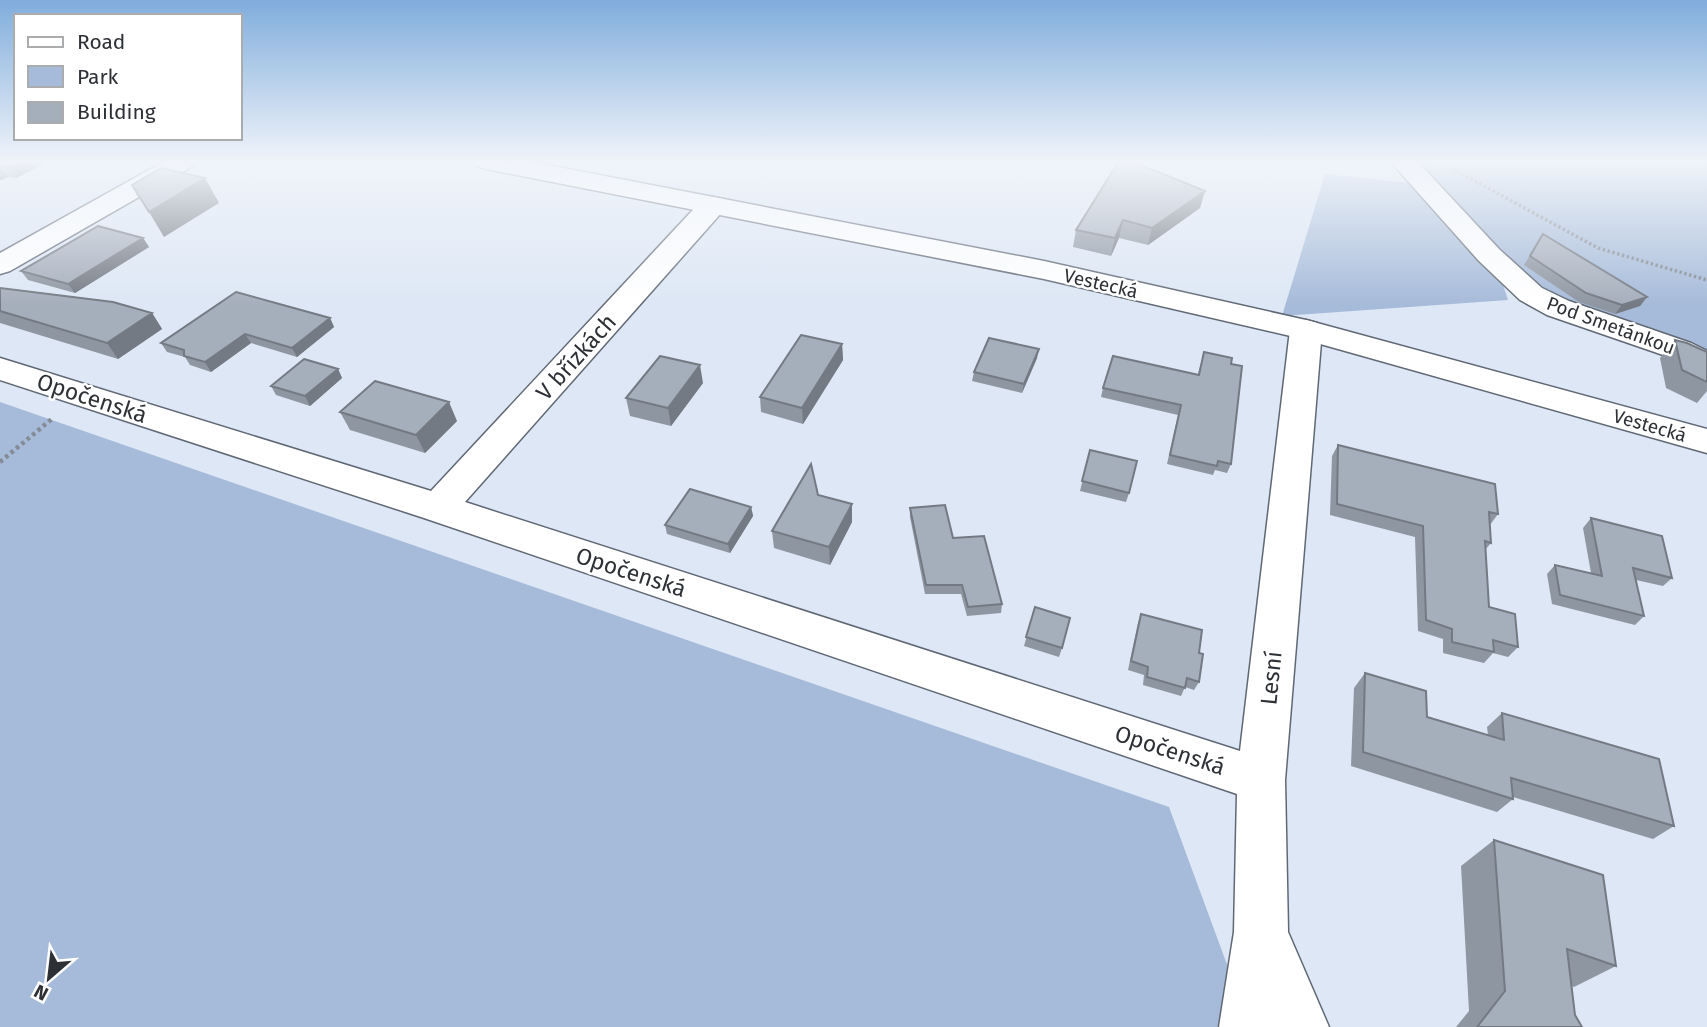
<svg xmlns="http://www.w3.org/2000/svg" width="1707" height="1027" font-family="'Fira Sans',sans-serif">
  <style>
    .green { fill: #a6bbd9 }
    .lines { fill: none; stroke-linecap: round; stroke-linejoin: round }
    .minor-casing { stroke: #606874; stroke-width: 3 }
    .tertiary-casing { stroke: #606874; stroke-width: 3 }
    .path-far1 { stroke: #848b94; stroke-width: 3.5; stroke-dasharray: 2.5 2.5; stroke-linecap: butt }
    .path { stroke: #848b94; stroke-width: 4.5; stroke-dasharray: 3.5 3.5; stroke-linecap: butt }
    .minor { fill: #fff; fill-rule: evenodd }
    .tertiary { fill: #fff; fill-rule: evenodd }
    .wall { fill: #8e96a1 }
    .shaded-wall { fill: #747a83 }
    .building { fill: #a5aebb; stroke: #747a83; stroke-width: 2 }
    .labels { text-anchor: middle; stroke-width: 5; stroke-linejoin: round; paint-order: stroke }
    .far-street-label { font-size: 19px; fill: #2d3035; stroke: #fff }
    .street-label { font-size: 23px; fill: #2d3035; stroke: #fff }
  </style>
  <rect width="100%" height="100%" fill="#dde7f5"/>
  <path class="green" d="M1388,161H1707V363L1538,291L1492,250L1508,300L1282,316L1325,174L1409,183Z
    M0,402L1169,807L1250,1027H0Z"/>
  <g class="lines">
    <g class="minor-casing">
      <path id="minor" d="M165,161H197L193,166L10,271L0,274V253Z
        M1390,161H1417L1499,249L1542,288L1569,301L1691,343L1707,351V374L1669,357L1547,315L1520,300L1479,261Z
        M713,197L723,199L726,205L723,211L465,502L1240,751L1290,330L1295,323L1306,320L1317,323L1322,330L1285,780L1288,932L1329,1027H1219L1234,932L1237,794L424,518L0,380V358L431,491L703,199Z"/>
    </g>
    <g class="tertiary-casing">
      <path id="tertiary" d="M473,161H527L1044,261L1306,320L1707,429V453L1299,338L1044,279L486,169L477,166Z"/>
    </g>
    <path class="path-far1" d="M1453,169L1598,248L1707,280"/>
    <path class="path" d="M0,462L53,418"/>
    <use href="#minor" class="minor"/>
    <use href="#tertiary" class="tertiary"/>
  </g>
  <path class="wall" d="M0,161H50L16,178L8,177L1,180H0Z
    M1119,161L1200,208L1148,245L1119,238L1111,256L1073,247L1076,230Z
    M1543,234L1647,297L1640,306L1615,314L1579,302L1524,265Z
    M143,238L149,247L75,293L28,280L21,271Z
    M0,288L152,313L162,329L118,359L0,323Z
    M330,318L334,327L297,357L251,343L211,372L190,365L185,357L167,352L161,343Z
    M1675,340L1707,352V391L1697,403L1666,388L1660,358Z
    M842,344L843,360L803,424L761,412L760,397Z
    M1204,352L1231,364V464L1227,473L1215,470L1213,475L1167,464L1178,415L1101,397L1103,388L1198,374Z
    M1037,358L1022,393L972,381L974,372Z
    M338,369L342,378L310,406L276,395L271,386Z
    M703,383L671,426L630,416L626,398Z
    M340,412L457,421L425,453L350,430Z
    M1338,445L1498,514L1490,525L1491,543L1485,550L1489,607L1518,647L1508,657L1493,653L1484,663L1443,653V639L1418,631L1415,537L1330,515L1332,456Z
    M1090,450L1129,493L1126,502L1080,491Z
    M818,495L852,504V522L830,565L774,548L772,531Z
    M751,507L753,516L730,553L667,534L665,525Z
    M910,508L953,538L1002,604L1001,613L967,616L961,594H925L910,517Z
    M1591,518L1672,578L1663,586L1636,580L1644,616L1635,625L1552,604L1547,574L1555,565L1591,573L1583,528Z
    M1035,607L1062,648L1059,657L1024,646Z
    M1141,614L1199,653V682L1194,690L1185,687L1181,696L1143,685L1144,675L1128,670L1138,623Z
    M1365,673L1427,717L1488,735L1487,727L1502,713L1674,826L1653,839L1513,797V799L1497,812L1351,766L1354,688Z
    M1494,840L1616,966L1574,987L1572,986L1575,1015L1582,1027H1456L1469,1011L1461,866Z"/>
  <path class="shaded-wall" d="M23,161H50L16,178L9,168Z
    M0,167L8,177L1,180L0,179Z
    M205,178L219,203L164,237L149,212Z
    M1205,191L1200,208L1148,245L1152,228Z
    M1123,220L1119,238L1111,256L1115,238Z
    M143,238L149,247L75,293L68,284Z
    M1647,297L1640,306L1615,314L1622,305Z
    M152,313L162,329L118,359L107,343Z
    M330,318L334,327L297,357L292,348Z
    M245,334L251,343L211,372L205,362Z
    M842,344L843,360L803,424L802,408Z
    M1039,349L1037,358L1022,393L1024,384Z
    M700,365L703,383L671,426L668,408Z
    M338,369L342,378L310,406L305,396Z
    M449,402L457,421L425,453L416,435Z
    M852,504V522L830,565L829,547Z
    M751,507L753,516L730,553L728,544Z"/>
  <path class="building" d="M0,161H23L9,168L0,167Z
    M1119,161H1131L1205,191L1152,228L1123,220L1115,238L1076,230Z
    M161,168L205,178L149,212L132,185Z
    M98,226L143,238L68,284L21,271Z
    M1543,234L1647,297L1622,305L1586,293L1530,256Z
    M0,288L113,302L152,313L107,343L0,311Z
    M236,292L330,318L292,348L245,334L205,362L184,356V350L161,343Z
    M801,335L842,344L802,408L760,397Z
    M989,338L1039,349L1024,384L974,372Z
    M1675,340L1687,343L1707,352V382L1682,370Z
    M1204,352L1232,358L1231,364L1242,366L1231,464L1218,461L1217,466L1170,455L1181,405L1103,388L1113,356L1199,375Z
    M660,356L700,365L668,408L626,398Z
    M304,359L338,369L305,396L271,386Z
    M375,381L449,402L416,435L340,412Z
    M1338,445L1495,484L1498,514L1489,512L1491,543L1485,541L1489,607L1515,614L1518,647L1493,640L1494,652L1452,642V629L1426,620L1423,526L1337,504Z
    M1090,450L1137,461L1129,493L1082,481Z
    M811,464L818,495L852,504L829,547L772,531Z
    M690,489L751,507L728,544L665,525Z
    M945,505L953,538L984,536L1002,604L968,607L962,585H926L910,508Z
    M1591,518L1662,536L1672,578L1633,568L1644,616L1560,595L1555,565L1602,576Z
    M1035,607L1070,618L1062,648L1026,637Z
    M1141,614L1202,630L1199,653L1203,654L1199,682L1187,678L1185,688L1147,677L1148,667L1131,661Z
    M1365,673L1426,691L1427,717L1504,740L1502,713L1659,759L1674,826L1511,778L1513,799L1363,752Z
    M1494,840L1603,875L1616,966L1567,949L1575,1015L1582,1027H1477L1505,991Z"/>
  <linearGradient id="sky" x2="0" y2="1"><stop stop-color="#80addc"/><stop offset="0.53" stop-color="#f0f4fa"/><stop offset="1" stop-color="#f0f4fa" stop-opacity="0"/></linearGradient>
  <rect width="1707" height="305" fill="url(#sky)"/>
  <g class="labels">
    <g class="far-street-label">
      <text transform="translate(1101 283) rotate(13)" y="7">Vestecká</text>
      <text transform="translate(1611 325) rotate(20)" y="7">Pod Smetánkou</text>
      <text transform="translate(1650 425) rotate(16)" y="7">Vestecká</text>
    </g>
    <g class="street-label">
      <text transform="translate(576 357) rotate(-48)" y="8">V břízkách</text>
      <text transform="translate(92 398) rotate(18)" y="8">Opočenská</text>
      <text transform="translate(631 572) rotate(18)" y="8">Opočenská</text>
      <text transform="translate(1271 678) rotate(-84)" y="8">Lesní</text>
      <text transform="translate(1170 750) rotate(18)" y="8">Opočenská</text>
    </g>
  </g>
  <rect x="14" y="14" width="228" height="126" fill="#ffffff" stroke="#abacae" stroke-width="2"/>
  <rect x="28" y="37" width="35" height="10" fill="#ffffff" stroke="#abacae" stroke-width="2"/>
  <text x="77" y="49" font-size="21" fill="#2d3035">Road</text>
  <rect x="28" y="66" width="35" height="21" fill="#a6bbd9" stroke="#abacae" stroke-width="2"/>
  <text x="77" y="84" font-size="21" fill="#2d3035">Park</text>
  <rect x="28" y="102" width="35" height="21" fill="#a5aebb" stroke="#abacae" stroke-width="2"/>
  <text x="77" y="119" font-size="21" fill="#2d3035">Building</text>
  <g transform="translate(49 978) rotate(208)" stroke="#ffffff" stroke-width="5" paint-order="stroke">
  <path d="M0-5L12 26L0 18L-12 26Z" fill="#2d3035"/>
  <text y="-10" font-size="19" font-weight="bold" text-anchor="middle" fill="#2d3035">N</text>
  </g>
</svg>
